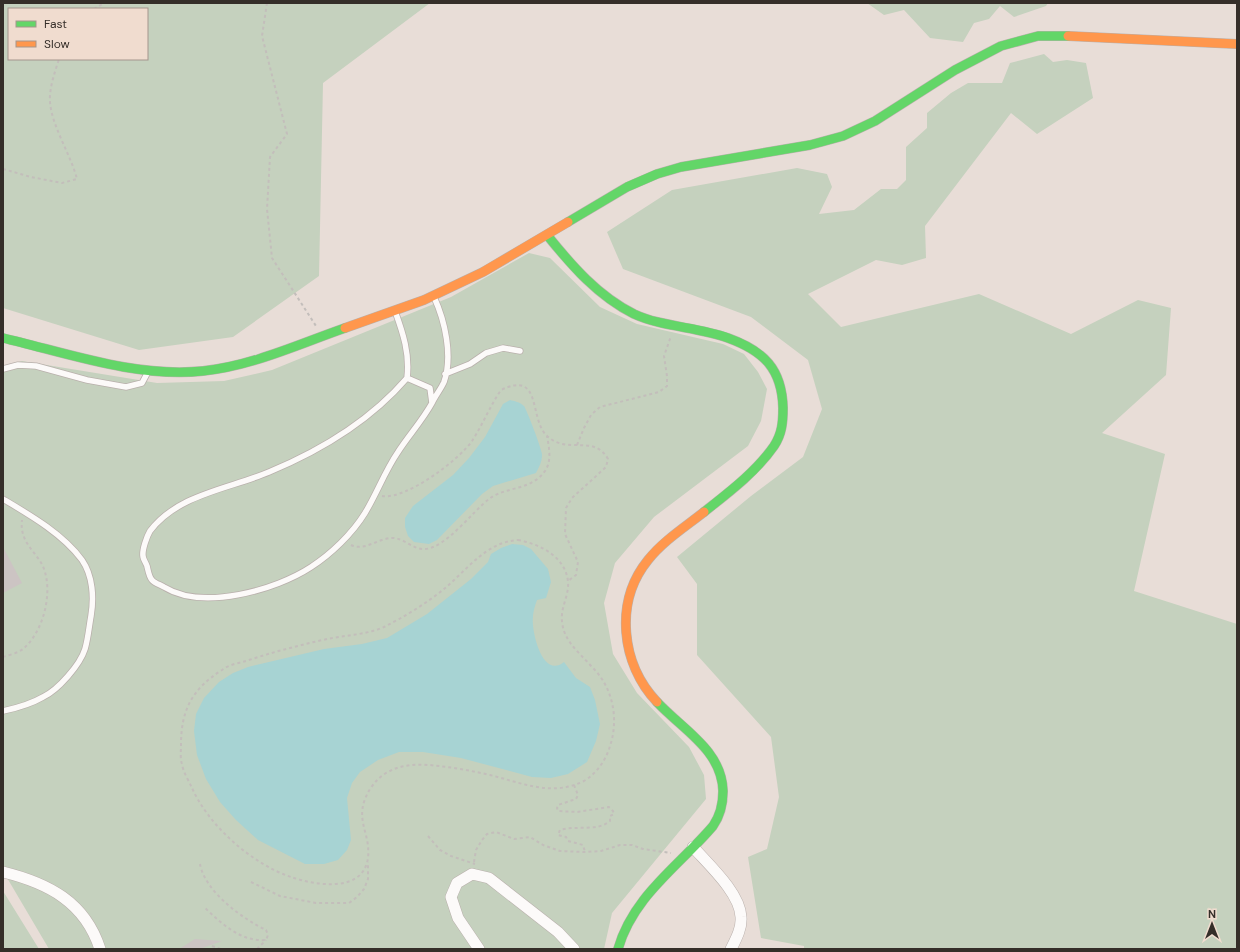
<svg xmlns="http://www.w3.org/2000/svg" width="1240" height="952" font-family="'DM Sans',sans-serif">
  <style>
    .green { fill: #c5d1be; fill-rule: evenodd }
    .water { fill: #a7d3d3 }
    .building { fill: #ccc4c3 }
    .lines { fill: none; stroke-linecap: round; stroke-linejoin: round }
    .lane-casing { stroke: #b9b0ac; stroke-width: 7 }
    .street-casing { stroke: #b9b0ac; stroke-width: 12 }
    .fast-casing { stroke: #b9b0ac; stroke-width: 10 }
    .slow-casing { stroke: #b9b0ac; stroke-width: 10 }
    .path { stroke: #c3bebb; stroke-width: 2; stroke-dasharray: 3 3; stroke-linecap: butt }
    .lane { stroke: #fcfaf9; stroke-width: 5.5 }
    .street { stroke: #fcfaf9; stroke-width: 11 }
    .fast { stroke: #63d668; stroke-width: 9 }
    .slow { stroke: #ff974d; stroke-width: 9 }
  </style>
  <rect width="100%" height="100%" fill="#e8ddd7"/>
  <path class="green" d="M3,3H430L323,83L319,276L233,337L139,350L3,308ZM9,9H147V59H9Z
    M867,3H1048L1046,6L1014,17L1000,6L989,19L974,23L963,42L930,38L904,10L884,15Z
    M1044,54L1053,62L1067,60L1086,63L1093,98L1037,134L1011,113L925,226L926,258L902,265L876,260L808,294L841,327L979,294L1071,334L1138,300L1171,308L1166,375L1102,433L1165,454L1134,591L1237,624V949H804V946L761,938L748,857L767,849L779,797L771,737L697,655V584L677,557L751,496L803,457L822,409L808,360L751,317L623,269L607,232L672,190L797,168L827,174L832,187L819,214L854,210L881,189H897L906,180V147L927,128V113L951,93L968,83H1002L1010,63Z
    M529,253L550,258L600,307L637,324L723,344L744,354L758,372L767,389L761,421L748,446L654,517L615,563L604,603L613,654L637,693L689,747L704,775L706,799L612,913L604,949H49L3,871V366L22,361L157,383L224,381L272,370L451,297Z
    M3,891L39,949H3Z"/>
  <path class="water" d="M510,400C514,401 520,402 524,406C526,408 543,452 542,455C542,462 539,467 536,473L493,486L482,494L437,540L429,544L414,542L408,536L405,527V518L413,506L453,475L469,458L485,437L503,404Z
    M512,544L523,545L531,549L548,569L551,582L546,598L537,600C534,608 532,616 533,625C534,639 544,678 564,662L576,678L590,687L595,700L600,724L596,741L587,762L568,774L551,778L532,777L461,758L423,752H399L378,760L360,772L352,783L347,798L351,840L347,850L338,860L324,864H305L258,840L236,820L220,802L206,779L197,755L194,731L196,714L204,698L219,682L233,673L248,667L324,649L362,644L387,638L427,614L471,579L488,562L491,554L501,548Z"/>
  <path class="building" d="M3,547L22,583L3,593Z
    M195,939L222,941L200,949H179Z"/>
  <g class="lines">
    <g class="lane-casing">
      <path id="lane" d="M395,311C403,333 410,354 407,378
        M3,369L18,365L36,366L87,380L126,387L142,383L149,370
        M445,374L470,364L486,353L503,348L520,351
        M407,378L430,388L432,403C422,421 409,435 398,452C385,471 377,493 365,513C352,534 331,554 311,567C276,590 203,611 164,587C161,585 154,583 152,580C149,577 148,570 147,566C146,563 143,559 143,556C142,550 147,536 150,531C178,494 229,489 269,472C322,450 370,421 407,378Z
        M432,403C435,396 441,389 444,382C453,356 445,321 434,297
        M3,499C30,515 63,534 82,560C93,576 94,598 91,616C89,627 88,639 85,649C80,665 58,690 43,697C31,704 17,708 3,711"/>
    </g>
    <g class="street-casing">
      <path id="street" d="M693,847C709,865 740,893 741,917C742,928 736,939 731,949
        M3,872C48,883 85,902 100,949
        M479,949L458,918L451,897L457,883L472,874L489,878L558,932L574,949"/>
    </g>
    <g class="fast-casing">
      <path id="fast" d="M568,222L627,187L657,174L681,167L810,145L843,136L875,121L955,70L1001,46L1038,36H1068
        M547,235C572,266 598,296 634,314C662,327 698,327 728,338C764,351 782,369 783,408C783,422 782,434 774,446C756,472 728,493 704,512
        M3,338C67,353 136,378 203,371C252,366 299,344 345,328
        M618,949C633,896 679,866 713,826C720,816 723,803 723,791C722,750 682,729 657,702"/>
    </g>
    <g class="slow-casing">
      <path id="slow" d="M1068,36L1237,44
        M345,328L424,300L483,272L568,222
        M657,702C621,664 614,602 648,560C663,541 685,527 704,512"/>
    </g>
    <path class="path" d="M267,3L262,36L287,134L270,157L267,209L272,258L316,326
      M94,9L104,3
      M3,169L31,177L62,183L77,179C71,155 52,127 50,102C49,88 55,72 59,59
      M577,445L584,428L591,415L600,407L659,392L667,386V376L664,356L671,336
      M382,496C406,500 459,460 472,441C483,424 490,406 501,390C542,370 529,417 546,435C567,456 593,433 608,459L606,467L572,498L566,508L565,534L578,562L576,575L568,581
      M518,540C540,544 566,557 568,582C569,593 563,604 562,614C560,639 578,651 593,668C613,688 619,719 610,746C606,760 597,773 584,781C552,797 522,783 490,775C473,771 456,768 439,766C422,764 404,763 388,772C380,776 375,782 370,789C352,819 371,831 368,858C363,894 314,885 291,877C252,864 209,826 192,788C189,781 183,772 182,764C180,759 181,751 181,745C181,710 192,689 222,670C228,665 238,663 246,661C273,652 300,645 327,639C346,635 366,635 384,627C404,617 427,603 444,589C467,570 486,542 518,540Z
      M351,545C365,552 379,537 394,538C405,539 414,550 425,549C446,548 473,511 489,499C506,486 531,491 545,471C552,461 549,447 547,436
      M3,657C9,655 18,653 23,649C43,632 52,596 45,572C40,553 19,545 22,520
      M574,785L578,795L576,799L558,805L557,808L558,811L577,812L609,807L613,811L614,814L610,816V821C597,832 576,825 560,830L558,835L566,837L568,841L583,845L585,852
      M428,836L440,850L451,856L475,864
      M474,862L476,850L482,840L487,834L496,832L514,839L530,837L543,845L560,851L585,852L601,851L620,845H632L643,849L671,853
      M200,864C205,892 243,919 266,930L268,935L266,940C241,942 222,924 204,907
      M251,882L280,896L316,903H349L357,897L364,889L368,879V862
      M212,946L221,949
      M257,949L266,940"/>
    <use href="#lane" class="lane"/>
    <use href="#street" class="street"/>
    <use href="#fast" class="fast"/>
    <use href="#slow" class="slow"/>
  </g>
  <rect width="1240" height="952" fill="none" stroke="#352e29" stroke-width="8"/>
  <rect x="8" y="8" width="140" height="52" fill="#f0dccf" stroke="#a5968d"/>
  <rect x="16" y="21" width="20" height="6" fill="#63d668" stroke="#a5968d"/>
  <text x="44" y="28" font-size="12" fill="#352e29">Fast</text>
  <rect x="16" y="41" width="20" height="6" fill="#ff974d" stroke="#a5968d"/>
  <text x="44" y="48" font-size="12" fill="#352e29">Slow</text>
  <g transform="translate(1212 924)" stroke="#f0dccf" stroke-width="3" paint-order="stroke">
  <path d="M0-3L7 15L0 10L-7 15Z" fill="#352e29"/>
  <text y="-6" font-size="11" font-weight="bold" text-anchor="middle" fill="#352e29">N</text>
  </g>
</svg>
